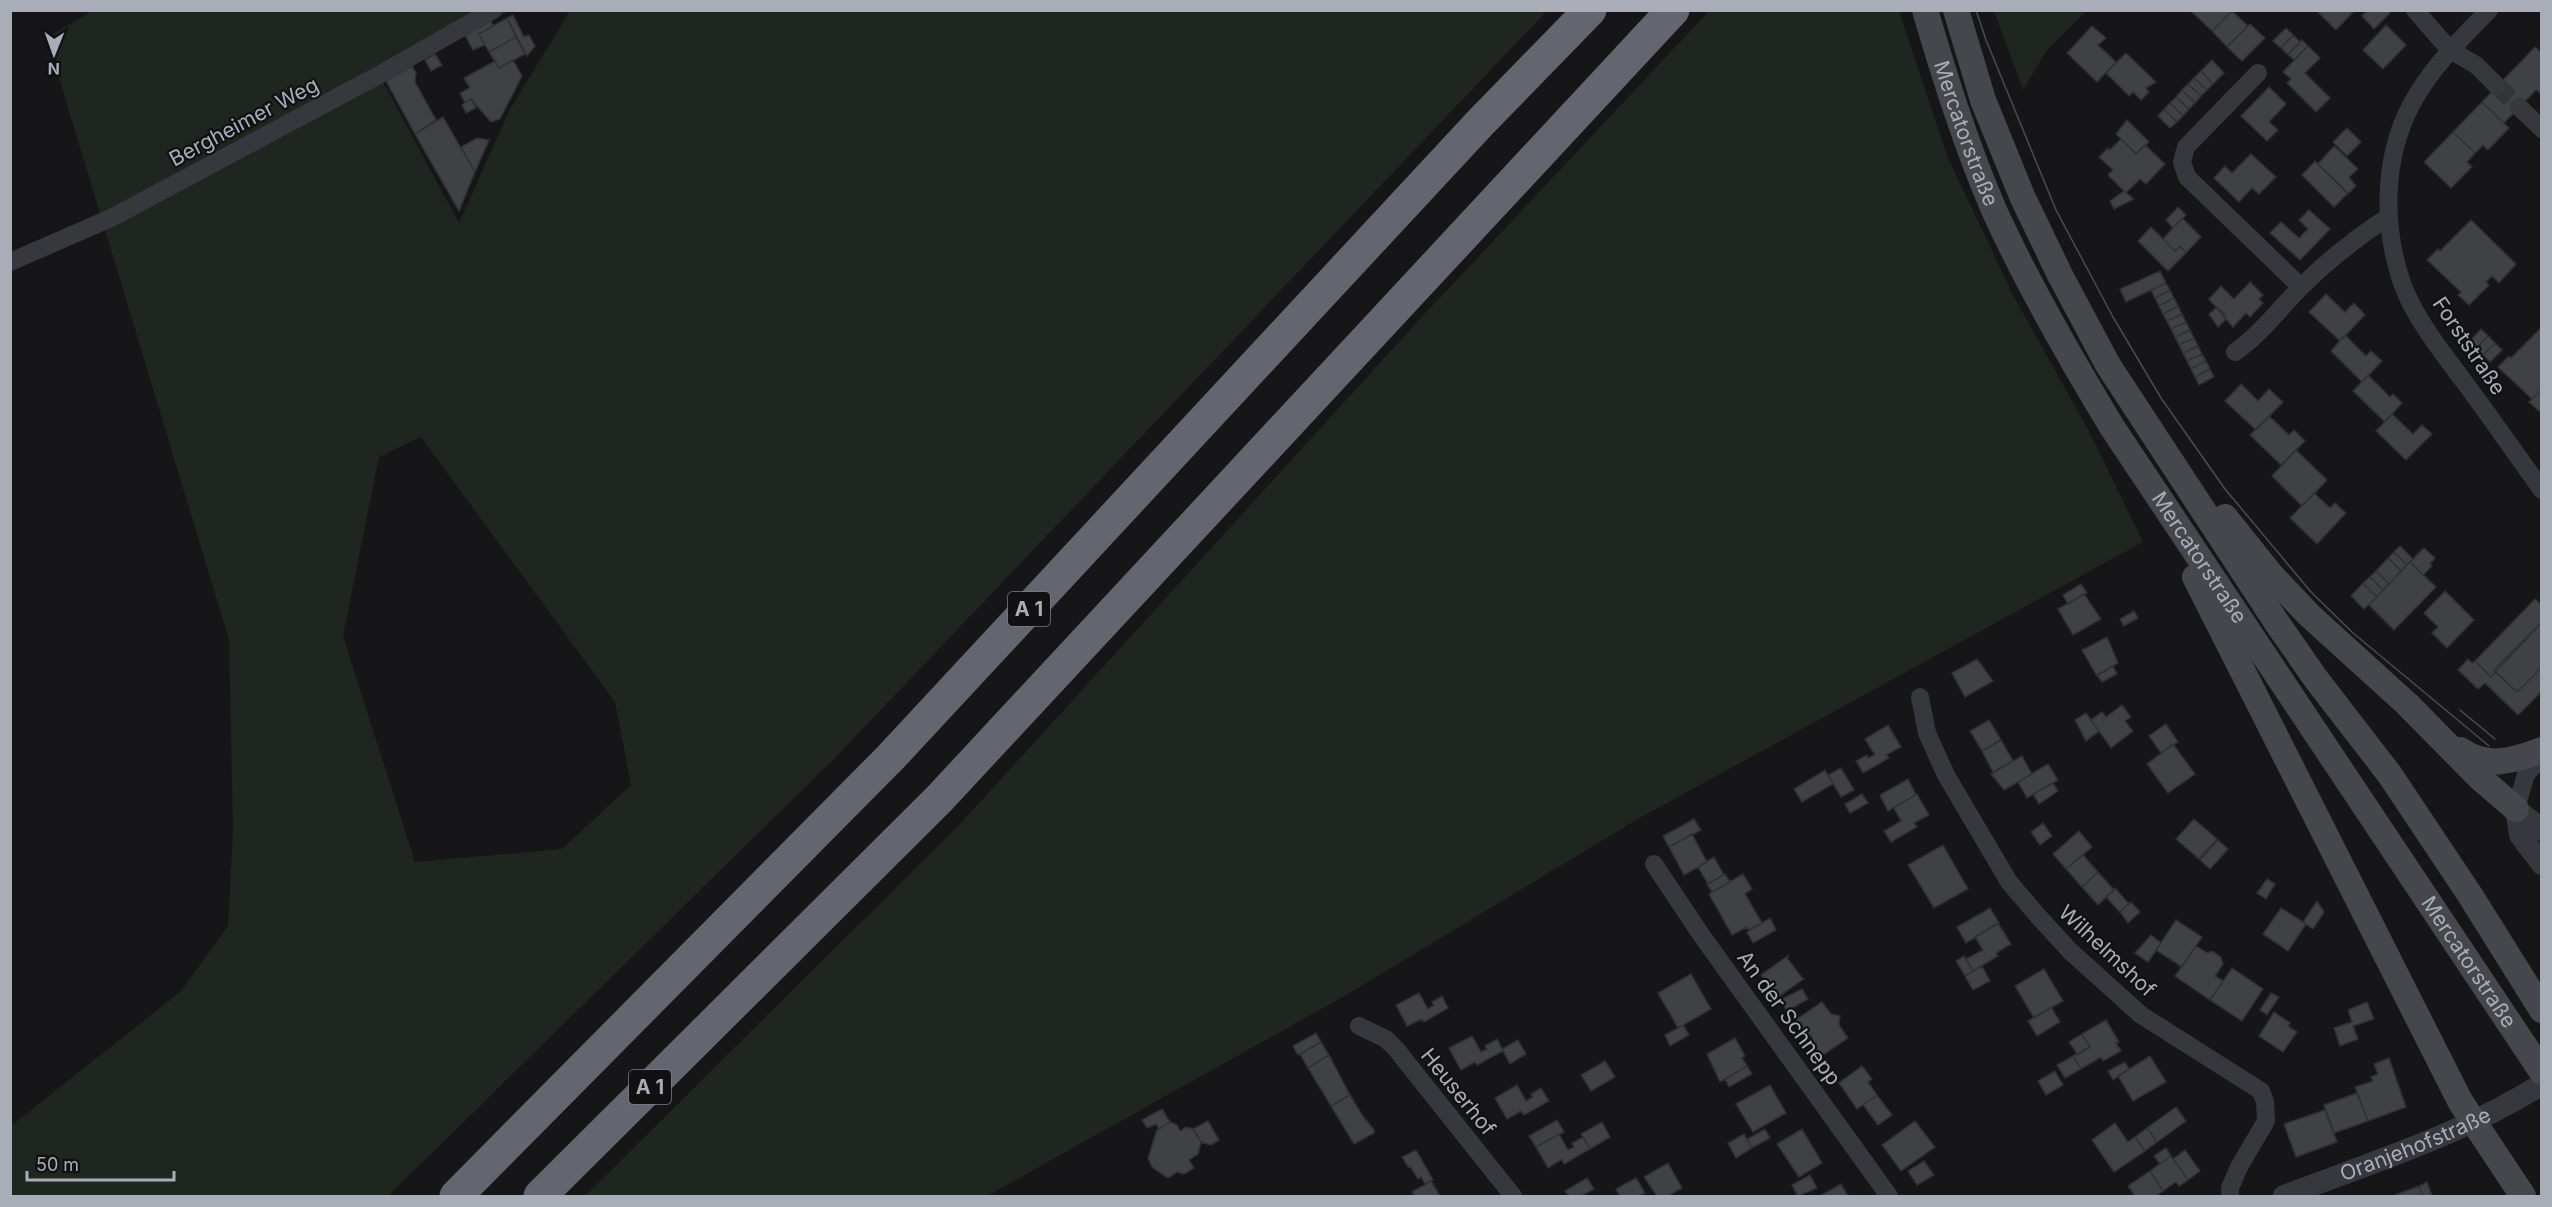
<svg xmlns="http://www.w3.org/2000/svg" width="2552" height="1207" font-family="Inter,sans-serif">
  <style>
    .green { fill: #1e261f; fill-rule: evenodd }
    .building { fill: #404145; stroke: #303034; stroke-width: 1.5 }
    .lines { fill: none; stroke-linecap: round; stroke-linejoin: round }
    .minor-tunnel { stroke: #333438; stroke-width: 18; stroke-dasharray: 18 9; stroke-linecap: butt }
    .minor { stroke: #37383d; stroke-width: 18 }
    .tertiary { stroke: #37383d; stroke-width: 22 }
    .secondary { stroke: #45474d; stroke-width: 26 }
    .motorway { stroke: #63666e; stroke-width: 33 }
    .tram { stroke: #4a4c52; stroke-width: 1.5 }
    .labels { text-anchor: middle; stroke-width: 4.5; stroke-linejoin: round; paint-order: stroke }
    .shield { fill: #111113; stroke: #7b7e86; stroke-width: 1.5 }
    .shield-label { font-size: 20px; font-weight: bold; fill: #a8adb8 }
    .street-label { font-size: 21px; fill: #a8adb8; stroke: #111113 }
  </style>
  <rect width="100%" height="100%" fill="#161618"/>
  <path class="green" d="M1710,10L1899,11L1948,158L2013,295L2090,433L2143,542L1636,820L1348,994L987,1196H585L960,824L1419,320Z
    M92,11H509L383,82L459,223L509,111L570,11H1547L833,760L388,1196H11V1126L181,991L228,926L233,830L229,640L47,38ZM421,437L615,702L631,785L562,849L415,862L343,636L379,457Z
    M1994,11V10L2086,11L2046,51L2023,90Z"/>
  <path class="building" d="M2190,10H2233L2212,31Z
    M2316,10H2355L2336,30Z
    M2367,10H2388L2390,13L2374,29L2362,16Z
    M2232,11L2248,26L2227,47L2212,31Z
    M513,15L524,37L529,35L535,46L527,56L507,18Z
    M507,18L516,37L489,52L479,34Z
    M491,21L493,26L479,34L485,45L473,50L465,35Z
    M2250,24L2265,38L2242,61L2227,47Z
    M2386,25L2406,45L2383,69L2363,50Z
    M2092,26L2106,38L2098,45L2116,62L2097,82L2067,53Z
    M2286,28L2293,35L2281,48L2273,41Z
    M2293,35L2300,42L2288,55L2281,48Z
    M516,37L525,54L499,68L489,52Z
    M2302,40L2308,46L2294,60L2288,54Z
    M2308,46L2320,58L2305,73L2330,98L2316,112L2287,83L2291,79L2283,72Z
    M2535,47L2542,53V94L2536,90L2504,123L2482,102Z
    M2126,53L2156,82L2146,88L2149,92L2141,100L2133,92L2129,96L2106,73Z
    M435,54L442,65L431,71L425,60Z
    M513,60L522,76L500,119L491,122L471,99L465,103L460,93L470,88L464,78L495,61L499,68Z
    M2212,60L2224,73L2213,84L2201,71Z
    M412,66L416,73L415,82L436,120L415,134L386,81Z
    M2201,71L2213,84L2207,90L2194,78Z
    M2194,78L2207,90L2201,96L2188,84Z
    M2188,84L2201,96L2195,103L2182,90Z
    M2269,87L2286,104L2269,122L2278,130L2267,141L2241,116Z
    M2182,90L2195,103L2189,109L2176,97Z
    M2176,97L2189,109L2183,116L2170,103Z
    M471,99L476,108L466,113L462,105Z
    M2482,102L2509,128L2488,150L2483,145L2475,153L2453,132Z
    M2170,103L2183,116L2177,122L2164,109Z
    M2164,109L2177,122L2170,128L2158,116Z
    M443,117L475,172L459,211L415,134Z
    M2127,120L2149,142L2136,154L2116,134Z
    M2347,128L2361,142L2347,156L2333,142Z
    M2453,132L2475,153L2467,162L2472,167L2451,188L2424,162Z
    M477,138L489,140L475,172L461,147Z
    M2121,139L2136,154L2145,145L2165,164L2146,184L2140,179L2126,193L2108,175L2113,170L2099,157L2108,148L2110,150Z
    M2334,146L2358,169L2349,177L2356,186L2348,194L2318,164Z
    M2251,154L2276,177L2259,194L2252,188L2239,202L2214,178L2225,166L2232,173Z
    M2315,161L2348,193L2334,207L2302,175Z
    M2124,191L2134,199L2114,209L2110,201Z
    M2178,207L2186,215L2173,228L2166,220Z
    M2309,210L2330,229L2300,260L2270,233L2281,222L2299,238L2308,229L2299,220Z
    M2182,218L2201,237L2186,253L2180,246L2175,251L2163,239Z
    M2471,220L2516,264L2499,283L2492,276L2486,282L2489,285L2469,305L2458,295L2461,292L2427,260L2438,249L2440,251Z
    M2151,227L2175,251L2180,246L2186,253L2168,271L2138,241Z
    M2160,271L2166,283L2126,302L2120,289Z
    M2250,282L2263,295L2259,299L2263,303L2250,317L2246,313L2233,327L2209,299L2221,286L2234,299Z
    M2166,283L2170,290L2155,298L2151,290Z
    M2170,290L2174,298L2159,306L2155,298Z
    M2326,294L2345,312L2354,303L2365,315L2340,341L2309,312Z
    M2174,298L2178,306L2163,314L2159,306Z
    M2178,306L2182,314L2167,321L2163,314Z
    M2217,307L2225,314L2223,317L2226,319L2218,327L2209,314Z
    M2182,314L2186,322L2171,329L2167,321Z
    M2186,322L2190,330L2175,337L2171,329Z
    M2542,327V389L2532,399L2498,367L2509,356L2511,358Z
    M2481,329L2488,336L2476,349L2469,342Z
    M2190,330L2194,338L2179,345L2175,337Z
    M2345,335L2366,356L2371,351L2382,361L2362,382L2331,351Z
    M2488,336L2495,343L2483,355L2476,349Z
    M2194,338L2198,346L2183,353L2179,345Z
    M2495,343L2502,350L2490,362L2483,355Z
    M2198,346L2202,354L2187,361L2183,353Z
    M2202,354L2206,361L2191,369L2187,361Z
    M2206,361L2210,369L2195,377L2191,369Z
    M2210,369L2214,377L2199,385L2195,377Z
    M2368,375L2390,397L2393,394L2402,403L2385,422L2353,391Z
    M2241,384L2258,401L2269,389L2283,402L2256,430L2225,401Z
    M2542,389V410L2540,412L2529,402Z
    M2392,414L2413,434L2422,425L2432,434L2406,460L2376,431Z
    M2269,416L2289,435L2294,430L2305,441L2281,465L2250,435Z
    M2296,450L2327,480L2302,506L2272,476Z
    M2319,488L2315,494L2330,508L2335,503L2346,513L2317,544L2290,518Z
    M2400,546L2413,559L2407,565L2394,552Z
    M2424,548L2435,558L2430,564L2432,566L2423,575L2410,562Z
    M2394,552L2407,565L2401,571L2388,558Z
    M2388,558L2401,571L2389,584L2376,571Z
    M2410,562L2436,587L2394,630L2369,605Z
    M2376,571L2389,584L2383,590L2370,577Z
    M2370,577L2383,590L2377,597L2363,583Z
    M2363,583L2377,597L2364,609L2351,596Z
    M2081,584L2087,593L2068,604L2063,595Z
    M2445,591L2474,620L2447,648L2432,633L2438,627L2424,613Z
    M2084,594L2101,619L2073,635L2058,609Z
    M2535,599L2542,605V622L2491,677L2475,661Z
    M2134,611L2138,618L2124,626L2120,619Z
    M2542,622V667L2517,692L2494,670Z
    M2107,637L2118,663L2097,676L2082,650Z
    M1977,659L1993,681L1965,697L1952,673Z
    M2468,659L2472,663L2475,661L2491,677L2495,672L2517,692L2542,667V691L2518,715L2485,683L2478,689L2458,670Z
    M2113,666L2117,674L2102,682L2097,675Z
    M2122,705L2131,717L2125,721L2133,731L2111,748L2091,720L2102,712L2106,717Z
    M2086,713L2099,731L2086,741L2075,720Z
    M1989,720L2001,740L1982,751L1970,731Z
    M2166,724L2178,742L2161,753L2149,736Z
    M1888,725L1901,747L1886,755L1889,758L1863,773L1856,761L1867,755L1868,758L1875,755L1865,739Z
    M2001,740L2013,761L1993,772L1982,751Z
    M2173,744L2195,774L2168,793L2147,764Z
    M2022,756L2032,774L2004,790L1991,774Z
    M2048,764L2058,780L2027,798L2018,782Z
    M1841,768L1854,790L1841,797L1828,775Z
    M1825,770L1833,784L1802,802L1794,789Z
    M1908,779L1916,795L1888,811L1880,795Z
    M2053,783L2058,791L2039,804L2033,794Z
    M1862,794L1868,803L1850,813L1845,804Z
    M1917,794L1929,815L1914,823L1917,827L1891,842L1884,831L1901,821L1894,808Z
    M1694,819L1701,830L1669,847L1663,836Z
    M2194,819L2217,839L2199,859L2176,839Z
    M2043,823L2052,836L2040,845L2031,832Z
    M2079,831L2092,847L2066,869L2053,854Z
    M1692,834L1707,862L1684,875L1669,847Z
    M2218,840L2228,849L2210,869L2200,860Z
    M1943,845L1968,889L1934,908L1908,865Z
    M2083,855L2098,872L2082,887L2066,869Z
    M1714,857L1724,875L1708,884L1698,867Z
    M2098,872L2114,890L2098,905L2082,887Z
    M1725,874L1730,882L1712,892L1707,884Z
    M1743,874L1752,889L1745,894L1762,923L1749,930L1747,927L1732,935L1709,894Z
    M2267,879L2275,884L2266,899L2257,893Z
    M2115,888L2129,904L2120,912L2106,897Z
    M2317,901L2324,912L2313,929L2303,922Z
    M2131,902L2140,912L2128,923L2120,912Z
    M1990,908L1999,923L1966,943L1957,927Z
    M2281,908L2306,924L2288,951L2263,934Z
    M1770,918L1776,930L1753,943L1747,932Z
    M2176,920L2202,937L2182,967L2156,950Z
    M1998,923L2011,944L1996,953L1998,956L1973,971L1966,959L1983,950L1975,937Z
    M2151,935L2161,943L2148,962L2135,953Z
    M2196,946L2207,953L2212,951L2221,957L2223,964L2215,976L2223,981L2210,1000L2175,976Z
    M1789,955L1787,958L1803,979L1805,978L1777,998L1761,975Z
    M1964,956L1973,971L1965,976L1956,961Z
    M1982,966L1990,981L1973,990L1965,976Z
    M2232,968L2263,989L2242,1021L2210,1000Z
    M2044,969L2063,1001L2034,1018L2015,986Z
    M1691,974L1711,1009L1678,1028L1658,993Z
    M1802,989L1808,999L1787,1011L1780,1000Z
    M1419,993L1428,1009L1434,1005L1432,1002L1442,996L1448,1008L1424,1022L1422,1019L1407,1026L1396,1005Z
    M2271,993L2279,997L2267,1015L2260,1010Z
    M1822,1002L1831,1014L1840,1016L1839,1025L1848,1038L1820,1057L1811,1044L1812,1036L1804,1035L1794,1021Z
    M2367,1002L2374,1019L2353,1026L2358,1039L2340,1046L2334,1028L2352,1022L2348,1010Z
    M2051,1007L2060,1022L2037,1036L2028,1021Z
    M2274,1012L2290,1023L2288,1026L2297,1032L2283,1052L2259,1036Z
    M2106,1020L2119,1042L2116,1043L2121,1051L2103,1061L2101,1057L2081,1069L2073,1056L2090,1047L2082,1034Z
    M1683,1025L1689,1035L1670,1046L1665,1035Z
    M1316,1033L1321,1042L1298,1055L1293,1046Z
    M2082,1034L2090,1047L2078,1055L2069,1042Z
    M1472,1036L1481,1052L1487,1049L1485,1046L1497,1039L1503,1051L1477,1065L1475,1062L1461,1070L1449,1048Z
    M1735,1038L1745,1056L1742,1058L1747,1066L1720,1082L1707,1054Z
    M1518,1040L1526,1054L1510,1064L1502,1049Z
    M1321,1042L1329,1055L1308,1068L1300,1054Z
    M1329,1055L1350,1095L1331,1106L1308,1068Z
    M2073,1056L2081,1069L2065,1078L2057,1065Z
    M2150,1056L2166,1082L2133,1101L2118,1076Z
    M2389,1058L2406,1107L2368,1121L2355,1087L2373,1081L2371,1077L2378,1074L2374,1064Z
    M1605,1061L1615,1077L1591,1091L1581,1075Z
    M2125,1062L2129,1069L2113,1080L2108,1071Z
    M1747,1066L1752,1074L1729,1087L1725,1079Z
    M1862,1066L1872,1079L1868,1082L1877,1095L1857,1109L1839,1083Z
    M2055,1071L2063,1085L2046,1095L2038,1081Z
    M1517,1085L1526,1101L1533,1097L1531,1094L1541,1088L1549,1101L1524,1115L1521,1111L1507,1119L1495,1098Z
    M1770,1085L1786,1113L1753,1132L1736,1104Z
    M2357,1093L2368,1121L2334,1133L2324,1105Z
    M1350,1095L1362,1115L1374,1130V1133L1354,1144L1331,1106Z
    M1877,1095L1892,1115L1878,1125L1863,1105Z
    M2176,1107L2186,1121L2157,1142L2147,1128Z
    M1162,1109L1170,1122L1159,1129L1156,1124L1147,1128L1142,1120Z
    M2325,1110L2337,1142L2296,1157L2284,1124Z
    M1557,1120L1564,1132L1536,1147L1529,1136Z
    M1208,1121L1219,1140L1211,1145L1201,1142L1193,1129Z
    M1915,1121L1935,1147L1901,1171L1882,1145Z
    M1170,1122L1177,1125L1180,1131L1186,1127L1193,1129L1201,1142L1198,1154L1189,1160L1194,1168L1184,1174L1177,1172L1168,1178L1152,1167L1148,1158L1157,1130Z
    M1602,1122L1610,1137L1590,1149L1581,1134Z
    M2115,1123L2128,1142L2135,1137L2145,1151L2114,1172L2092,1140Z
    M2147,1128L2157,1142L2145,1151L2135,1137Z
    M1765,1129L1770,1138L1752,1148L1747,1139Z
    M1802,1129L1822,1163L1799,1177L1777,1144Z
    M1559,1134L1568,1150L1574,1147L1572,1143L1583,1137L1590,1149L1564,1164L1562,1159L1548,1168L1536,1147Z
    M1744,1134L1752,1148L1736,1158L1728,1143Z
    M2166,1148L2171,1156L2160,1164L2154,1156Z
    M1416,1150L1433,1180L1425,1184L1421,1177L1418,1179L1410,1166L1408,1167L1402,1157Z
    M2185,1150L2200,1171L2188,1180L2173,1159Z
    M2171,1156L2188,1180L2179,1186L2176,1182L2163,1191L2150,1171Z
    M1924,1161L1934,1175L1917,1185L1908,1171Z
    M1668,1163L1682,1188L1668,1196H1657L1644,1177Z
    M2150,1171L2163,1191L2156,1196H2135L2128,1186Z
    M1810,1175L1817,1188L1798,1196L1792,1185Z
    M1587,1178L1594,1189L1581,1196H1569L1565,1191Z
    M1636,1178L1645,1193L1639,1196H1620L1616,1189Z
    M1431,1181L1440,1196H1415L1412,1192Z
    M2427,1182L2432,1196H2423L2419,1186Z
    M1841,1184L1848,1196H1820Z
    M2419,1186L2423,1196H2393Z"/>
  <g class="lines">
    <path class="minor-tunnel" d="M2497,86L2519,107"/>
    <path class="minor" d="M2415,10L2450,50L2476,65L2497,86
      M2489,10C2463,37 2437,62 2418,93C2383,149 2381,221 2402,283C2415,319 2442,352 2465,383C2491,418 2516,454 2542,490
      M2258,73L2186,147L2182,162L2187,177L2301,287
      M2519,107L2542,129
      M10,262L111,218L377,76L493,10
      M2235,352C2260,335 2279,309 2301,287C2328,260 2356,238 2388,217
      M1920,697L1927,733L1946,775L2009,882L2038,916L2070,951L2141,1015L2261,1091L2265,1102L2266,1121L2239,1167L2230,1188V1196
      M2516,809L2526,774L2542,757
      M1654,864L1702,936L1889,1196
      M1359,1026L1386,1039L1396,1049L1513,1196"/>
    <g class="tertiary">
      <path d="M2516,809L2520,835L2542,864"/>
      <path d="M2516,809L2542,830"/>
      <path id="s1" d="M2284,1196C2373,1162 2461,1135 2542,1084"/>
    </g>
    <g class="secondary">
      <path id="s2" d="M1925,10C1945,78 1966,145 1994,210C2028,285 2069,356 2112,427L2542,1072"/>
      <path d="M1956,10L1983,100L2022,196L2060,275L2108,365L2277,623L2316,679L2390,775L2470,895L2542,1010"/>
      <path d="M2225,517L2272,576L2309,615L2407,704L2480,778L2516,809"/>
      <path d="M2195,577L2460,1101L2523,1196"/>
      <path d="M2460,750C2487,769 2513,761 2542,750"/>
    </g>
    <path class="motorway" d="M456,1196L890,758L1480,123L1590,10
      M540,1196L939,799L1673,10"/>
    <path class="tram" d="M1976,10L1986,40L2056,210L2113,317L2161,398L2225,489L2311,592L2353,633L2489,746
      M2460,710L2495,739"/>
  </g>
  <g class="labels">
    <g class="shield">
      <rect x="1008" y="592" width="42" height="34" rx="4.5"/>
      <rect x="629" y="1070" width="42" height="34" rx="4.5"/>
    </g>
    <g class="shield-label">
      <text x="1029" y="616">A 1</text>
      <text x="650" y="1094">A 1</text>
    </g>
    <g class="street-label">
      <text transform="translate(244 122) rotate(-28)" y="7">Bergheimer Weg</text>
      <text dy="7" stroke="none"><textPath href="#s2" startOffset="130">Mercatorstraße</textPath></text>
      <text transform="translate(2469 346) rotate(56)" y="7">Forststraße</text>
      <text dy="7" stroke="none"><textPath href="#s2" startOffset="616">Mercatorstraße</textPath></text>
      <text transform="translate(2107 951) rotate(43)" y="7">Wilhelmshof</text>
      <text dy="7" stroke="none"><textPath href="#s2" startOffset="1102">Mercatorstraße</textPath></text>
      <text transform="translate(1789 1018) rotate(54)" y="7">An der Schnepp</text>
      <text transform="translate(1458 1092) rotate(51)" y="7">Heuserhof</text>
      <text dy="7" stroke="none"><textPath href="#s1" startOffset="141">Oranjehofstraße</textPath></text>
    </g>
  </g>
  <rect width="2552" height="1207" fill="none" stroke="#a8adb8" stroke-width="24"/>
  <g transform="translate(54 54) rotate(181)" stroke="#111113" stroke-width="4.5" paint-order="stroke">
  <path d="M0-4.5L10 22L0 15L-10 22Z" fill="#a8adb8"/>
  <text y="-9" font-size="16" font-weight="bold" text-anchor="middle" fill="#a8adb8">N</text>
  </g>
  <path d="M27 1171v9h147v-9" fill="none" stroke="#a8adb8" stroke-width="3"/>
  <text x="36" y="1171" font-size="18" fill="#a8adb8" stroke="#111113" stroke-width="4.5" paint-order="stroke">50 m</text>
</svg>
